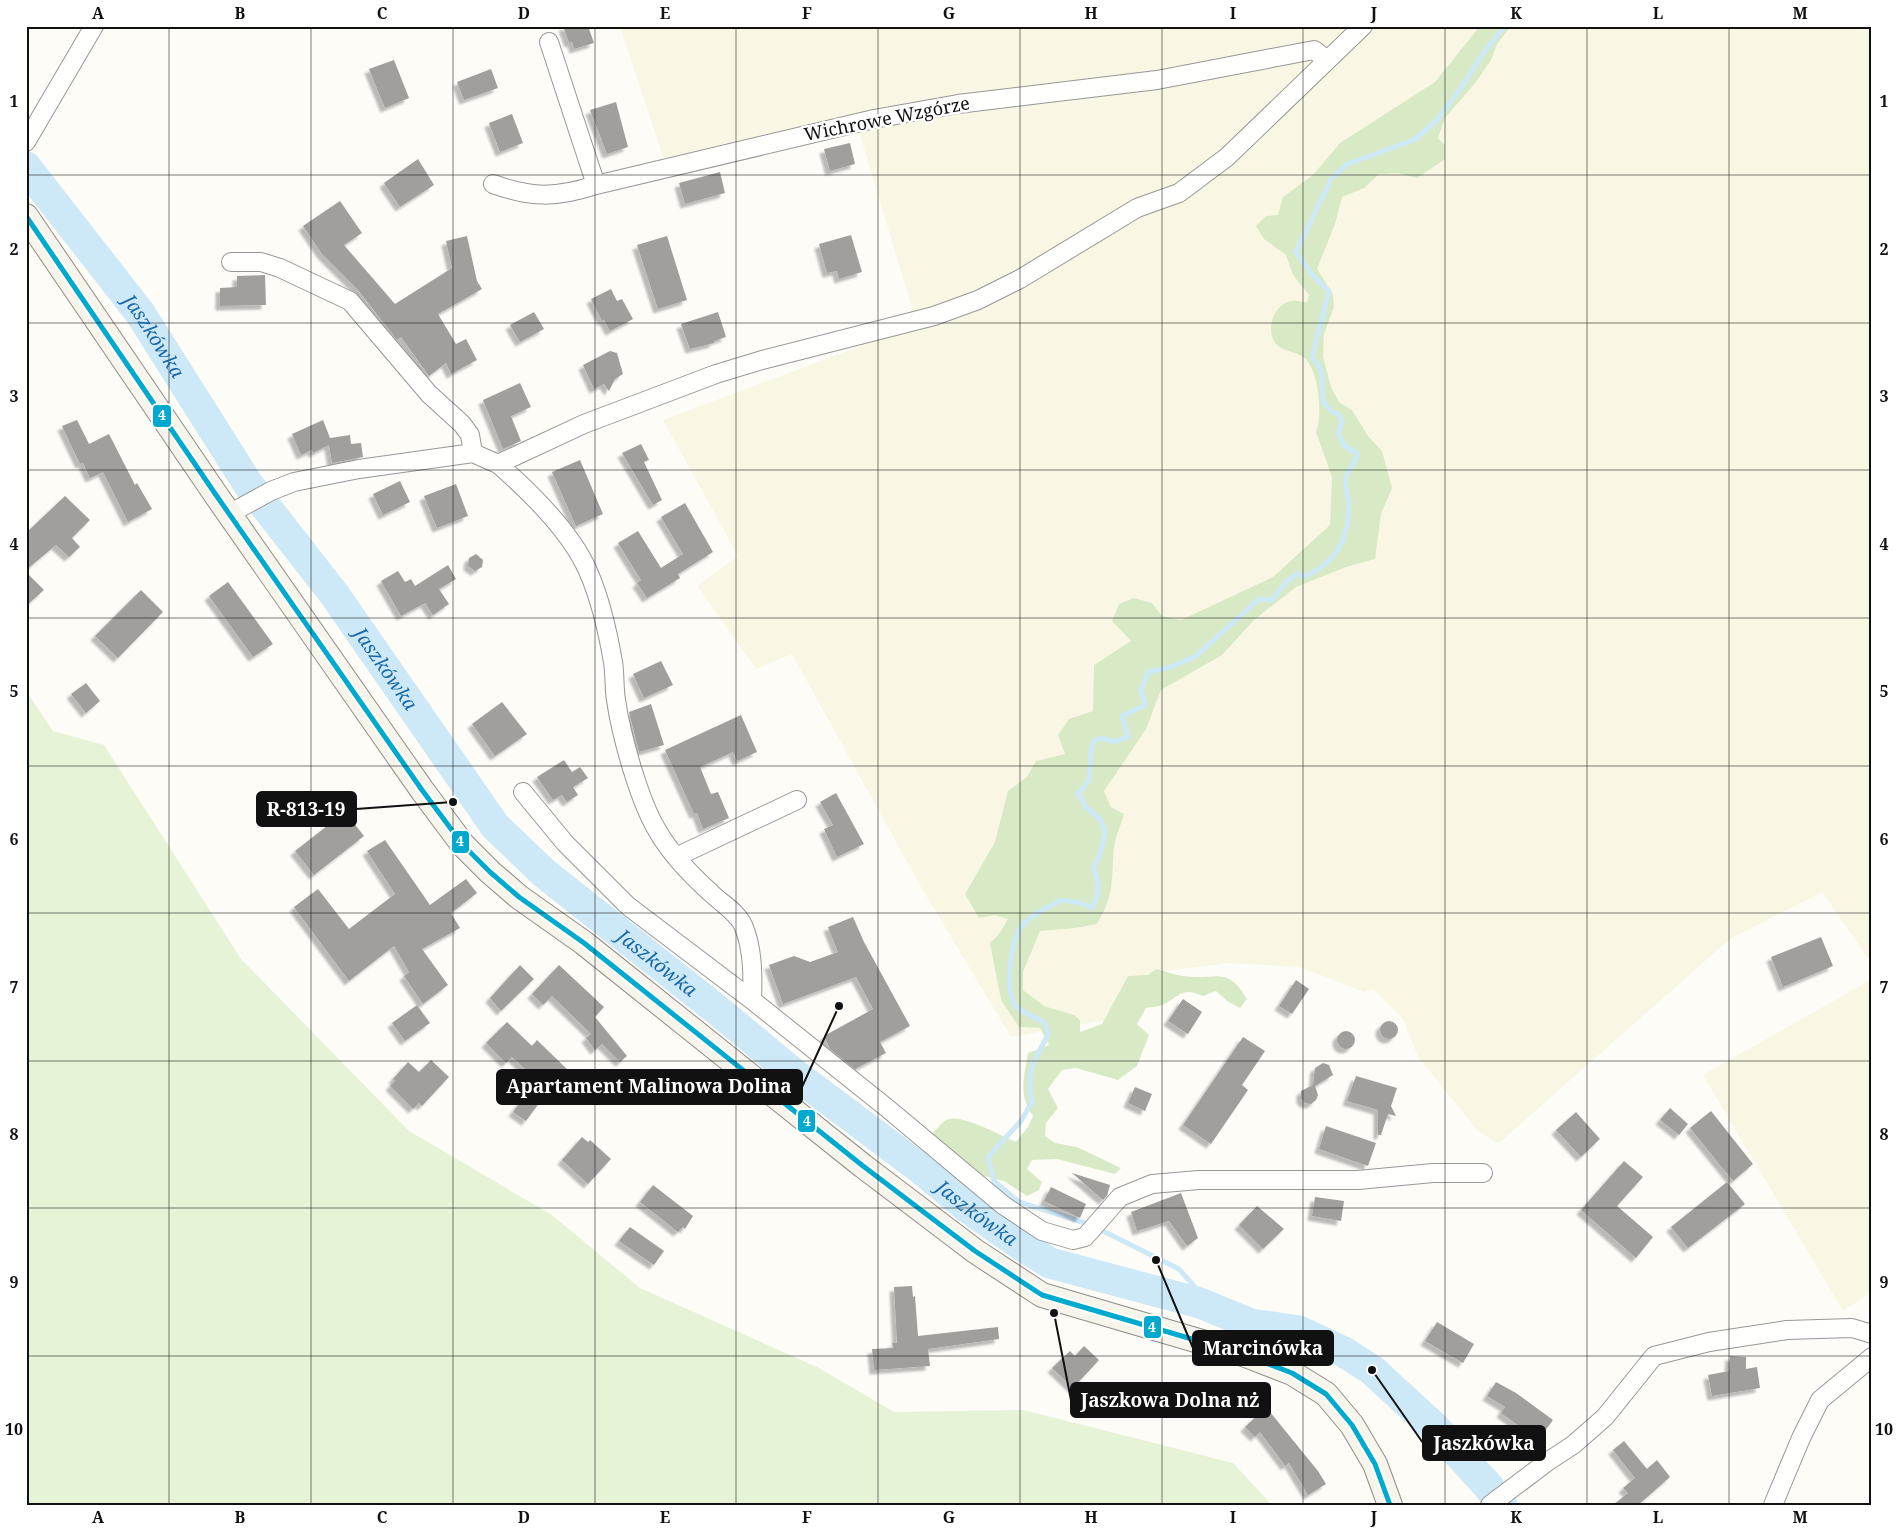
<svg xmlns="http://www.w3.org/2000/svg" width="1898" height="1531" font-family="'Noto Serif',serif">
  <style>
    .farmland { fill: #f9f7e4 }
    .green { fill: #e7f3d7 }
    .forest { fill: #d8eac5 }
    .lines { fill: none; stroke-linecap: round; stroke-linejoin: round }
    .stream { stroke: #cde8f7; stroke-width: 5 }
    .river { stroke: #cde8f7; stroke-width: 31 }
    .building { fill: #a19f9c; filter: url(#shadow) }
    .street-casing { stroke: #979795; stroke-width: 20 }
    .secondary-casing { stroke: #8e8d8b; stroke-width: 26 }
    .street { stroke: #fffffe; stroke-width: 18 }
    .secondary { stroke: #f6f4eb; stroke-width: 24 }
    .bus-1-casing { stroke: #fff; stroke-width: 9 }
    .bus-1 { stroke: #00a9ce; stroke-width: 5 }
    .grid { fill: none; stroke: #111; stroke-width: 1; stroke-opacity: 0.55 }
    .labels { text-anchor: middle; stroke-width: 5; stroke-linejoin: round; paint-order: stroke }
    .street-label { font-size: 18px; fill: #111; stroke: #fff }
    .water-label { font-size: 19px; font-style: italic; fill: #1768a6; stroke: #fff }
    .leader { fill: none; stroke: #111; stroke-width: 2 }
    .callout-dot { fill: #111; stroke: #fff; stroke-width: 2 }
    .callout { fill: #111; stroke: #111; stroke-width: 2 }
    .callout-label { font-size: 19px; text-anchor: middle; font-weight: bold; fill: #fff }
    .line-badge { stroke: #fff; stroke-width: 2 }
    .badge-label { font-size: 14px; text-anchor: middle; font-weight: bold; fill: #fff }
    .neatline { fill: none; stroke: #111; stroke-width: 2 }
    .grid-label { font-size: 16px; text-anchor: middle; font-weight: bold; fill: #111 }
  </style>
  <defs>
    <filter id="shadow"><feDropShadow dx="-4.5" dy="4.5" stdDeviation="1" flood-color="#0004"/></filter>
  </defs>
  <rect width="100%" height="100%" fill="#fdfcf7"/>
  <path class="farmland" d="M620,26H1872V964L1822,892L1730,939L1498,1144L1478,1131L1418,1057L1403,1019L1373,989L1364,992L1300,967L1230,963L1166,971L1134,1015L1011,1037L921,887L792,654L756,669L697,586L738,556L663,420L917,325L858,128L669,175Z
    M1872,979V1292L1843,1311L1703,1075Z"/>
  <path class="green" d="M26,691L53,731L104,745L241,959L409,1131L552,1215L640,1288L817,1367L894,1412L1023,1410L1233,1463L1272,1505H26Z"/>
  <path class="forest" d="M1480,26H1511L1497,44L1491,60L1476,82L1445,118L1438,138L1445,145V159L1417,178L1398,173L1379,174L1364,188L1342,197L1335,224L1317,269L1333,294L1334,307L1324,334L1323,357L1331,387L1339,402L1352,410L1368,436L1382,451L1392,488L1381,514L1375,559L1346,567L1296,587L1254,620L1222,655L1161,690L1146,729L1104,791L1111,807L1124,814C1121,825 1115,837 1114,848C1111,881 1115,894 1097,924L1075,928L1040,931L1023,972V990L1044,1006L1074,1015L1080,1020V1032L1102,1024L1128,976L1148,975L1156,969C1165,971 1174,975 1183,976C1215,981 1227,964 1247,999L1240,1008L1227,1001L1216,991L1203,996C1181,986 1180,997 1162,1005C1158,1007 1151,1007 1146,1008L1137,1024L1149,1035L1137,1066L1118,1080L1076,1068L1062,1070L1048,1089L1058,1108L1046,1123L1045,1136L1055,1143L1077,1147L1121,1168L1115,1174L1057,1159L1032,1160L1027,1169L1042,1182L1039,1190L1027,1196L1004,1181L979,1175L932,1134C936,1130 941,1123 946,1120C960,1112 1001,1136 1016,1142L1028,1127L1033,1116C1018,1095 1024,1078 1028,1053L1049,1045L1040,1028L1019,1027L1001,1000L990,943L999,934L1008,919L995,915L979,918L965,894L995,842L1008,791L1027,777L1036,761L1065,754L1058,735L1069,719L1093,711L1094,665L1131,641L1112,621L1119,604L1134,598L1152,603L1162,616L1181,620L1273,577L1330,525L1332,477L1316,432C1323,415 1319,368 1303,357C1293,350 1280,352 1274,341C1266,327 1275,303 1292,301C1296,300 1302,302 1307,302L1309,295L1293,275L1286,255L1264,239L1256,226L1266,216L1278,215L1283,197L1313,175L1340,143L1435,82Z"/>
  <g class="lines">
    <path class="stream" d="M1085,1223L1019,1202L994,1181L988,1157L1021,1121L1032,1102C1026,1071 1033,1062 1048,1035L1045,1023C1037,1018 1020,1012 1015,1005C1005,989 1010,941 1022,926C1030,915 1049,907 1061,900L1081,903L1092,908C1099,895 1100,882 1093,868L1101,851L1105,831L1100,819L1085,806L1078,793C1081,790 1086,785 1088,781C1095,765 1081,727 1113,742L1128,737L1122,716L1145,705L1141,690L1148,672L1171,667L1196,656L1259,599L1272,600L1286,582L1298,573L1303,577C1336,564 1349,539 1349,505C1349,497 1344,486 1346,478C1348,471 1354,462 1358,454L1345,446L1338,434L1342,421L1339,415C1314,404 1326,390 1321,371C1320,366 1314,361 1312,357L1329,291L1314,277L1296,252L1331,179L1347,164L1414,140L1436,121L1459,91L1482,55L1505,26
      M1103,1231L1179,1269L1194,1286L1206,1306"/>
    <path class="river" id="s1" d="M26,167L140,313L248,484L334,594L495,826L544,873L721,1013L793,1073L921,1169L967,1207L1021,1245L1050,1263L1200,1303L1251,1324L1299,1331L1344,1352L1372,1370L1434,1427L1488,1486L1502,1505"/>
  </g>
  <path class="building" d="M563,26H588L594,43L574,49L572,42L569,43Z
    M394,60L409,98L385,108L369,69Z
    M491,69L498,88L464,100L457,82Z
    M616,102L628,147L607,154L590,110Z
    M512,114L523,143L500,152L489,123Z
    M850,143L855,164L830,171L824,149Z
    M418,159L434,185L400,207L384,183Z
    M720,172L725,193L685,204L679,183Z
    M340,201L362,233L344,245L395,304L452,268L446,241L467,236L477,281L482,289L438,314L456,344L466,339L477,360L451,374L446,363L429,376L401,337L397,340L358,290L322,254L303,226Z
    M851,235L862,272L839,279L837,271L827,273L819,244Z
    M667,236L687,300L658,309L637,245Z
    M265,275L266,305L220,306V288L237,287V276Z
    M611,289L617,301L622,299L633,319L610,331L604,320L602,321L591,299Z
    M534,312L544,329L520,342L510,325Z
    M718,312L726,337L714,341V343L690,349L681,324Z
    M610,351L617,353L623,374L615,379L609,391L604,384L594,389L583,365Z
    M520,383L531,407L511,416L521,441L503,449L483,400Z
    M77,420L89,444L109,434L135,485L137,483L152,509L128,522L103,472L90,478L83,463L80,464L62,426Z
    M323,420L330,438L350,435L351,444L361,443L363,457L332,463L329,445L313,453L312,450L301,455L292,434Z
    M641,444L649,460L644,462L662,500L653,505L622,453Z
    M580,460L603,514L576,526L552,472Z
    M400,481L410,502L383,515L373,494Z
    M456,484L468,516L437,528L424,496Z
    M65,496L90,520L72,538L80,547L69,557L56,545L26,570V533Z
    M685,503L713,552L678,574L680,578L647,598L637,583L641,580L618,543L638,531L661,568L683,554L661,517Z
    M476,554L483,560L482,567L475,571L468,566L469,558Z
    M448,565L456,579L439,589L449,604L433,615L425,603L401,616L381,581L398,571L405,582L411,579L415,586Z
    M26,572L44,590L26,606Z
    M228,582L273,644L253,657L209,596Z
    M141,590L163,612L118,658L95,636Z
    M661,661L673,685L644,698L633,674Z
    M86,683L100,701L86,713L71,694Z
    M502,702L527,734L495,756L472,724Z
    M651,704L664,745L639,752L629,712Z
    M741,715L757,752L737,761L733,752L700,767L711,794L718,792L729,818L703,829L697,813L694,814L665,750Z
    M564,760L572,772L580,767L588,778L573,787L578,795L567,802L562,795L553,800L537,777Z
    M836,793L864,844L837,857L824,829L833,825L820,802Z
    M345,812L364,836L314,875L295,851Z
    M385,840L430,905L466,879L477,893L451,913L460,928L422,949L448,985L423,1004L404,976L409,972L394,946L349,981L294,907L318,889L349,929L395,894L367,851Z
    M853,917L864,942L910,1026L880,1042L886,1053L855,1069L830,1049L824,1036L873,1009L856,977L783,1004L769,965L794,956L810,962L838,952L828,927Z
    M1821,937L1833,966L1783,987L1771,957Z
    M520,965L534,979L501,1011L490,998Z
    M559,965L604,1007L595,1017L627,1056L620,1062L602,1044L595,1050L586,1038L591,1034L552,996L543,1005L532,994Z
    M1296,980L1309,989L1292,1014L1279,1006Z
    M1183,999L1202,1012L1188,1034L1168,1021Z
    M417,1005L430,1023L405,1041L392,1023Z
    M1380 1030a9 9 0 1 1 18 0a9 9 0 1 1-18 0Z
    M507,1022L532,1046L537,1040L571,1073L551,1094L548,1091L526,1121L513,1112L537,1080L512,1057L506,1063L486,1043Z
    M1337 1040a9 9 0 1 1 18 0a9 9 0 1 1-18 0Z
    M1243,1037L1265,1051L1242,1085L1248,1090L1211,1144L1183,1125Z
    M431,1060L449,1077L422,1106L419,1103L413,1109L390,1086L395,1081L393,1079L408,1062L419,1072Z
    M1323,1063L1329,1065L1333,1075L1315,1086L1318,1095L1316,1100L1311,1104L1305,1103L1301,1099V1091L1313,1085L1315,1068Z
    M1356,1076L1397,1088L1391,1106L1396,1116L1388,1114L1381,1135H1378V1110L1347,1101Z
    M1135,1087L1152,1094L1145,1111L1128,1103Z
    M1670,1108L1688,1124L1679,1135L1660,1120Z
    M1711,1111L1753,1164L1733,1181L1690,1128Z
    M1576,1112L1600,1139L1581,1157L1556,1130Z
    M1326,1126L1376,1143L1368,1166L1319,1149Z
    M582,1137L588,1142L590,1140L611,1159L588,1184L562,1160Z
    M1624,1161L1643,1177L1617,1206L1653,1237L1636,1258L1581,1210Z
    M1072,1173L1110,1185L1107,1196L1103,1200Z
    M1727,1182L1745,1204L1688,1248L1671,1227Z
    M653,1185L693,1216L685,1229L683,1227L678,1232L640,1202Z
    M1051,1187L1086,1204L1080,1218L1044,1201Z
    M1181,1193L1198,1238L1187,1246L1169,1221L1137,1231L1131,1212Z
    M1315,1197L1344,1201L1341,1221L1312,1216Z
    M1257,1206L1284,1229L1263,1249L1239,1225Z
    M630,1227L664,1251L654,1265L619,1241Z
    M912,1286L913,1297L915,1296L918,1336L998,1327L999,1339L928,1349L930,1366L874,1370L872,1349L893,1348L892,1343H897L894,1287Z
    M1437,1322L1474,1344L1463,1363L1425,1341Z
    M1084,1346L1099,1360L1073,1388L1052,1368L1070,1351L1075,1356Z
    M1730,1356L1746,1357V1369L1757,1367L1760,1388L1712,1396L1708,1375L1729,1371Z
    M1496,1382L1516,1393L1553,1420L1538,1440L1501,1413L1505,1407L1487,1396Z
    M1266,1407L1318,1471L1326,1484L1308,1495L1289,1463L1285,1466L1284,1464L1260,1432L1255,1437L1245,1427Z
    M1624,1441L1647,1469L1657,1460L1670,1477L1638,1505H1613L1628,1493L1623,1488L1635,1478L1613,1450Z"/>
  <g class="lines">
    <g class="street-casing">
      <path id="street" d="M549,42L596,185L874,119L958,104L1157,80L1314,50L1327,60
        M26,142L94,26
        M493,184C532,198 556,198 596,185
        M231,262H261L280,268L350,301L429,394L462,424L470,435L473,453
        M498,464C529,491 571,532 588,571C600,598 608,633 613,662C615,675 614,688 616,700C621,735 639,800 657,830C670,853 691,875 711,893C721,903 737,912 743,925C753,948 753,976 752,1000
        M229,514L271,491L294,482L359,469L473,453L498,464L584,424L716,374L762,360L934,316L978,300L1020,279L1137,208L1179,193L1227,157L1363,26
        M523,792L565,843L628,906L752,1000L887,1108L1003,1205L1042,1231L1073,1240L1085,1237L1120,1197L1152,1184L1199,1180H1358L1433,1173H1483
        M676,857L797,800
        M1490,1505L1547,1462L1573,1445L1605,1417L1654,1356L1709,1342L1787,1330L1852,1328L1872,1334
        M1773,1505L1801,1438L1820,1400L1872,1357"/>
    </g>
    <g class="secondary-casing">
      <path id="secondary" d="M26,216L216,495L422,790L463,845L490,872L519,897L584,943L863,1166L975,1251L1042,1295L1243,1354L1292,1373L1326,1394L1352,1425L1375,1464L1390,1505"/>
    </g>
    <use href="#street" class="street"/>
    <use href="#secondary" class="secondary"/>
    <g class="bus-1-casing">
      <path id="bus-1" d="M26,216L216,495L422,790L463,845L490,872L519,897L584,943L863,1166L975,1251L1042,1295L1243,1354L1292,1373L1326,1394L1352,1425L1375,1464L1390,1505"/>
    </g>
    <use href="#bus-1" class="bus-1"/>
  </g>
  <path class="grid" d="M169,26V1505M311,26V1505M453,26V1505M595,26V1505M736,26V1505M878,26V1505M1020,26V1505M1162,26V1505M1303,26V1505M1445,26V1505M1587,26V1505M1729,26V1505M26,175H1872M26,323H1872M26,470H1872M26,618H1872M26,766H1872M26,913H1872M26,1061H1872M26,1208H1872M26,1356H1872"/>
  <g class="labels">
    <g class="street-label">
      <text transform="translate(887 119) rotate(-11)" y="6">Wichrowe Wzgórze</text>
    </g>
    <g class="water-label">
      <text dy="7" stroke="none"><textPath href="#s1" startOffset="212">Jaszkówka</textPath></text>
      <text dy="7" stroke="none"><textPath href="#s1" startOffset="618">Jaszkówka</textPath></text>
      <text dy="7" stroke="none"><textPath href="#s1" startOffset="1022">Jaszkówka</textPath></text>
      <text dy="7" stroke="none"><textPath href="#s1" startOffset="1428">Jaszkówka</textPath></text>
    </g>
  </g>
  <path class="leader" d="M453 802L356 809M839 1006L802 1087M1156 1260L1193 1348M1054 1313L1071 1400M1372 1370L1423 1443"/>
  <g class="callout-dot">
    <circle cx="453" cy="802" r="5"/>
    <circle cx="839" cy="1006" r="5"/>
    <circle cx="1156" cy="1260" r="5"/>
    <circle cx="1054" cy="1313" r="5"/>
    <circle cx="1372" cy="1370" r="5"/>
  </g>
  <g class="callout">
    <rect x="257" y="792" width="99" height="34" rx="5"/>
    <rect x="497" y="1070" width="305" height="34" rx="5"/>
    <rect x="1193" y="1331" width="140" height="34" rx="5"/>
    <rect x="1071" y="1383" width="199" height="34" rx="5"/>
    <rect x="1423" y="1426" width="122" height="34" rx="5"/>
  </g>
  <g class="callout-label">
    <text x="306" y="816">R-813-19</text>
    <text x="649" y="1093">Apartament Malinowa Dolina</text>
    <text x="1263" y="1355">Marcinówka</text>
    <text x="1170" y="1407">Jaszkowa Dolna nż</text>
    <text x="1484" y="1450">Jaszkówka</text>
  </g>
  <g class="line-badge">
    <rect x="152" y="404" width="20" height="24" rx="5" fill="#00a9ce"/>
    <rect x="451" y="830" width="19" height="24" rx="5" fill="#00a9ce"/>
    <rect x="797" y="1109" width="19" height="24" rx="5" fill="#00a9ce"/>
    <rect x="1143" y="1315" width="19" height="24" rx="5" fill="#00a9ce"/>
  </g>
  <g class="badge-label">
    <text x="162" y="420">4</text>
    <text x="460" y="846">4</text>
    <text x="807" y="1126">4</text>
    <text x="1152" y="1332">4</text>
  </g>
  <rect width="1898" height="1531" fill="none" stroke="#ffffff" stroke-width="55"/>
  <rect x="28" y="28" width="1842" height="1476" class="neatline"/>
  <g class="grid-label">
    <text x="98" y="19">A</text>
    <text x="240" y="19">B</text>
    <text x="382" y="19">C</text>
    <text x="524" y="19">D</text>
    <text x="665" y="19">E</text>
    <text x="807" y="19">F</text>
    <text x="949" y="19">G</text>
    <text x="1091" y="19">H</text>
    <text x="1233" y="19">I</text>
    <text x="1374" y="19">J</text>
    <text x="1516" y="19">K</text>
    <text x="1658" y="19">L</text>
    <text x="1800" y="19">M</text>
    <text x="14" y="107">1</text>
    <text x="1884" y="107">1</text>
    <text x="14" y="255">2</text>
    <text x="1884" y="255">2</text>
    <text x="14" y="402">3</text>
    <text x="1884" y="402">3</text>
    <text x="14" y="550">4</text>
    <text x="1884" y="550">4</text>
    <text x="14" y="697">5</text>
    <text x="1884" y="697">5</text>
    <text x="14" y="845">6</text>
    <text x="1884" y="845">6</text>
    <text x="14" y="993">7</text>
    <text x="1884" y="993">7</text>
    <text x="14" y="1140">8</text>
    <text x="1884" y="1140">8</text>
    <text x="14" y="1288">9</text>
    <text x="1884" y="1288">9</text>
    <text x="14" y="1435">10</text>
    <text x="1884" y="1435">10</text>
    <text x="98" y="1523">A</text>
    <text x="240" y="1523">B</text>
    <text x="382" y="1523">C</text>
    <text x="524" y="1523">D</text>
    <text x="665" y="1523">E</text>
    <text x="807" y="1523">F</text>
    <text x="949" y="1523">G</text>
    <text x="1091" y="1523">H</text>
    <text x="1233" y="1523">I</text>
    <text x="1374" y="1523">J</text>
    <text x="1516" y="1523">K</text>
    <text x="1658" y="1523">L</text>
    <text x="1800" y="1523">M</text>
  </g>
</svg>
